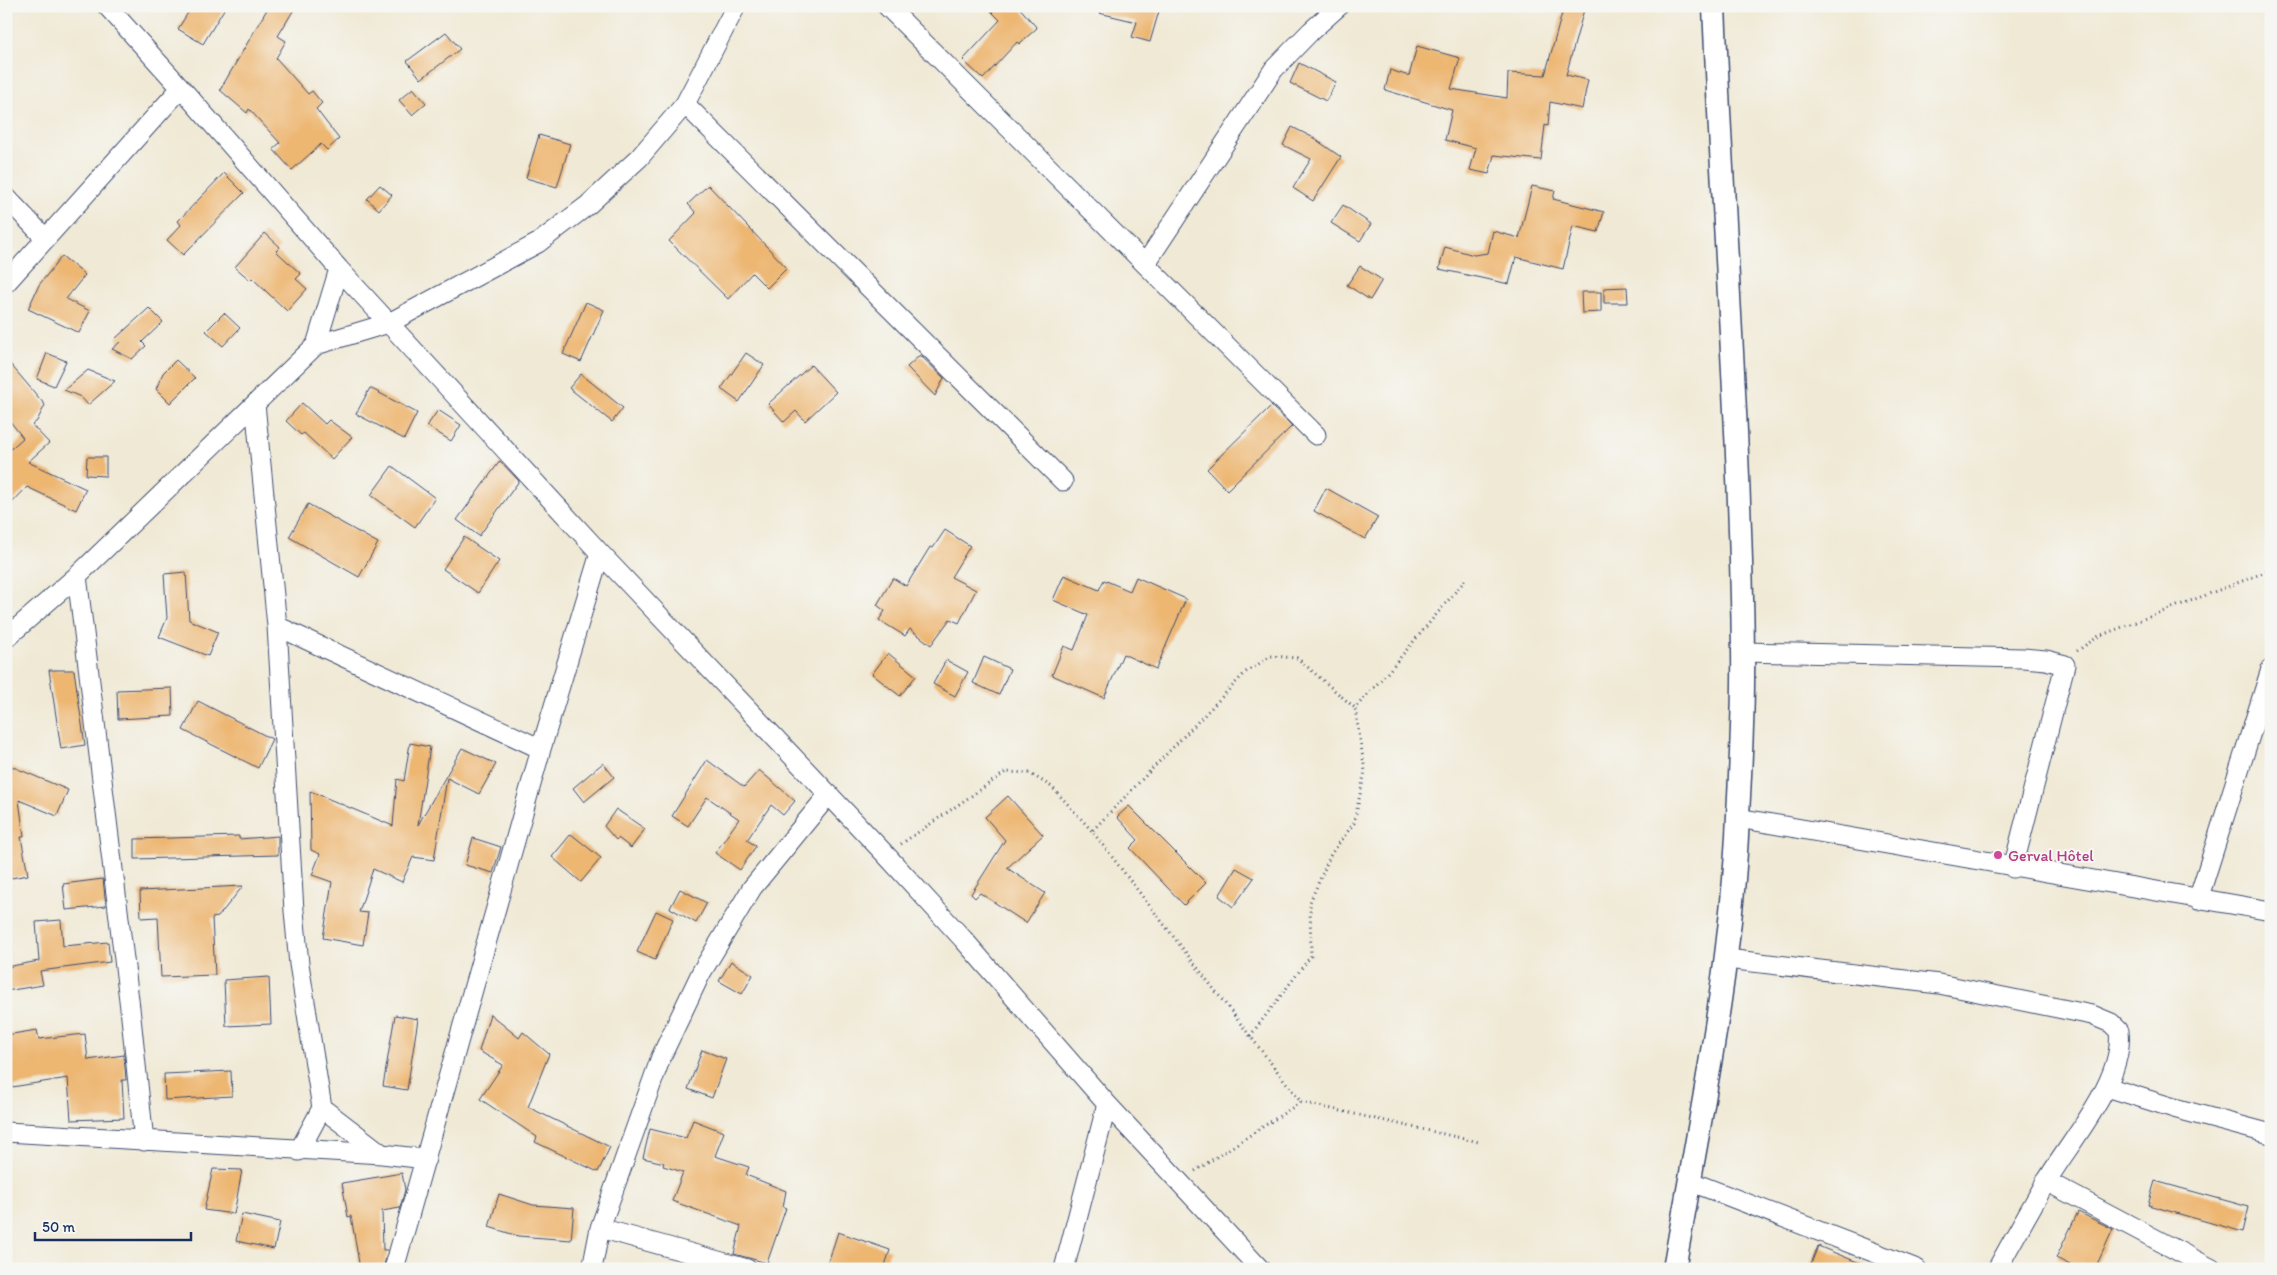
<svg xmlns="http://www.w3.org/2000/svg" width="2277" height="1275" font-family="Itim,sans-serif">
  <style>
    .building { fill: #edb671 }
    .lines { fill: none; stroke-linecap: round; stroke-linejoin: round }
    .minor-casing { stroke: #3b4b70; stroke-width: 21 }
    .tertiary-casing { stroke: #3b4b70; stroke-width: 25 }
    .path { stroke: #3b4b70; stroke-width: 3; stroke-dasharray: 1 4; stroke-linecap: butt }
    .minor { stroke: #fff; stroke-width: 19 }
    .tertiary { stroke: #fff; stroke-width: 22 }
    .hotel-dot { fill: #d1479c; stroke: #f6f6f2; stroke-width: 2 }
    .labels { text-anchor: middle; stroke-width: 4; stroke-linejoin: round; paint-order: stroke }
    .hotel-label { font-size: 16px; fill: #b23c85; stroke: #f6f6f2; text-anchor: start }
  </style>
  <rect width="100%" height="100%" fill="#f6f6f2"/>
  <filter id="ink" filterUnits="userSpaceOnUse"><feTurbulence type="fractalNoise" baseFrequency=".02" numOctaves="2"/><feDisplacementMap in="SourceGraphic" scale="10" xChannelSelector="R" yChannelSelector="G"/><feConvolveMatrix kernelMatrix="1 2 1 2 8 2 1 2 1" color-interpolation-filters="sRGB"/></filter>
  <filter id="wash" filterUnits="userSpaceOnUse"><feTurbulence type="fractalNoise" baseFrequency=".0096" numOctaves="4" result="noise"/><feDisplacementMap in="SourceGraphic" scale="20" xChannelSelector="R" yChannelSelector="G"/><feGaussianBlur stdDeviation="1.12" result="paint"/><feColorMatrix in="noise" values="0 0 0 0 0 0 0 0 0 0 0 0 0 0 0 0 0 1.4 0 .05"/><feComposite in="paint" operator="in"/></filter>
  <g filter="url(#wash)">
    <rect width="100%" height="100%" fill="#f0e9d5"/>
    <g id="blocks">
      <path class="building" d="M192,6H226L203,44L178,29Z
        M269,6H296L278,36L286,41L276,58L308,94L312,91L322,103L316,109L339,139L327,150L321,144L292,170L273,149L280,143L249,109L247,113L220,90Z
        M986,6H1018L1037,28L1019,44L1017,42L983,79L963,60L1000,20Z
        M1099,6H1144L1159,11L1150,42L1132,37L1137,22L1099,13Z
        M1564,6H1585L1566,75L1588,80L1582,109L1550,102L1548,126L1545,125L1541,160L1494,155L1489,174L1470,170L1476,148L1445,140L1452,110L1385,90L1390,70L1409,76L1417,46L1460,58L1451,89L1507,98L1508,73L1545,75Z
        M446,32L460,49L421,79L407,61Z
        M1299,63L1336,82L1326,101L1290,83Z
        M413,88L426,103L412,115L399,100Z
        M1292,127L1312,137L1341,157L1313,201L1293,188L1311,159L1283,145Z
        M539,135L570,144L557,187L526,178Z
        M224,173L244,193L183,255L167,240L181,225L178,221Z
        M380,185L392,195L379,210L367,199Z
        M708,185L787,268L767,288L752,273L728,299L669,241L696,213L688,204Z
        M1532,186L1555,191L1553,199L1604,212L1598,232L1573,226L1563,269L1516,257L1509,284L1439,269L1445,247L1474,255L1488,253L1493,231L1519,238Z
        M1343,205L1371,224L1360,241L1331,223Z
        M265,233L280,247L276,251L301,274L296,279L307,289L287,311L252,278L250,280L235,267Z
        M62,256L85,275L66,299L90,311L79,333L28,309L39,285Z
        M1360,266L1382,280L1370,300L1347,285Z
        M1627,287L1628,303H1604V288Z
        M1581,292H1601V312L1582,313Z
        M586,302L604,310L581,362L563,354Z
        M149,308L163,322L142,342L146,346L132,359L112,349L120,342L116,338Z
        M224,313L240,328L223,346L206,331Z
        M47,353L66,361L54,386L37,379Z
        M746,353L764,365L739,402L721,389Z
        M920,355L944,378L935,396L907,367Z
        M6,359L45,405L37,421L32,425L49,443L28,462L86,489L76,510L27,487L6,509V453L23,438L6,416Z
        M176,360L195,378L170,403L156,389L163,373Z
        M811,365L836,392L805,421L796,411L784,422L768,404Z
        M88,370L115,381L88,405L81,397L64,390Z
        M581,374L623,408L612,422L569,388Z
        M370,388L417,413L404,439L356,414Z
        M302,403L325,424L329,420L352,437L332,459L304,433L301,435L286,421Z
        M1271,406L1292,426L1227,490L1207,469Z
        M438,410L461,425L451,441L427,426Z
        M87,457H106V476L86,475Z
        M500,461L519,481L479,536L457,520Z
        M392,466L435,498L415,527L371,495Z
        M1326,488L1378,517L1365,539L1314,511Z
        M308,504L378,543L359,577L289,537Z
        M945,530L970,546L951,577L976,590L959,623L950,619L931,645L910,629L905,636L879,620L885,611L877,605L893,578L906,586L930,547L933,548Z
        M464,537L499,561L478,593L443,569Z
        M186,572L189,620L218,632L208,656L159,637L167,618L164,574Z
        M1064,575L1099,590L1104,580L1130,591L1136,577L1186,599L1156,669L1123,654L1104,698L1052,675L1064,646L1074,650L1088,615L1053,600Z
        M888,653L916,676L900,696L872,674Z
        M984,657L1010,669L999,695L973,683Z
        M946,660L968,672L955,696L933,684Z
        M49,670H74L85,745L61,749Z
        M172,688L173,716L118,719L117,690Z
        M198,701L272,739L258,768L183,730Z
        M410,743L430,747L418,825L462,748L496,764L479,794L447,778L434,860L413,857L402,882L373,869L359,912L368,913L363,945L323,938L332,882L312,875L320,854L311,850L310,791L393,826L397,779L404,781Z
        M707,760L744,787L759,770L795,801L783,815L771,805L747,840L756,846L740,870L715,853L739,819L707,797L688,826L672,816Z
        M603,763L614,777L584,802L573,788Z
        M6,764L68,790L57,816L19,800L24,837H21L28,875L6,879Z
        M1008,796L1043,835L1007,868L1045,893L1026,923L980,893L975,898L971,894L1005,840L985,817Z
        M1129,806L1206,883L1184,905L1130,848L1138,840L1117,817Z
        M616,809L645,829L631,848L618,838L616,840L604,826Z
        M571,834L601,858L581,882L552,857Z
        M239,836V839L278,836V855L135,859V839Z
        M473,838L501,847L493,873L465,865Z
        M1236,868L1254,878L1233,907L1219,896Z
        M103,879L106,906L66,910L63,884Z
        M243,886L218,917L212,918L215,975L161,977L158,917L141,918L140,891Z
        M680,889L707,903L696,923L670,908Z
        M656,911L673,919L655,960L637,952Z
        M61,920L63,946L108,942L110,962L40,971L43,985L6,991V967L39,961L36,922Z
        M731,961L753,975L742,994L719,981Z
        M269,977L271,1024L226,1026L224,980Z
        M490,1014L519,1038L523,1032L549,1054L528,1107L610,1147L598,1172L535,1142L537,1137L480,1099L503,1065L479,1051Z
        M395,1015L418,1019L407,1090L383,1086Z
        M37,1030L39,1039L85,1034L88,1060L124,1055L126,1080H122L124,1118L71,1120L68,1078L6,1088V1035Z
        M702,1050L726,1059L712,1098L688,1089Z
        M231,1071L232,1096L165,1100L164,1074Z
        M693,1120L724,1132L715,1156L749,1167L746,1175L786,1191L783,1207L786,1208L767,1263L734,1254L741,1226L672,1201L683,1172L663,1166L664,1163L643,1158L650,1129L686,1138Z
        M213,1169L242,1170L234,1214L204,1210Z
        M402,1173L405,1190L400,1208L382,1211L383,1250H388L383,1269H360L351,1216L348,1217L342,1183Z
        M2155,1181L2249,1207L2243,1232L2148,1205Z
        M499,1194L533,1205L574,1208L571,1240L518,1236L489,1227Z
        M2078,1212L2113,1229L2095,1269H2078L2056,1258Z
        M242,1214L280,1222L274,1249L236,1241Z
        M838,1232L890,1250L884,1269H826Z
        M1818,1246L1872,1268V1269H1809Z"/>
    </g>
  </g>
  <g filter="url(#ink)">
    <use href="#blocks" fill-opacity="0" stroke="#3b4b70" stroke-width="1"/>
    <g class="lines">
      <g class="minor-casing">
        <path id="minor" d="M107,6L181,88L339,269L600,553L886,855L963,939L1107,1104L1064,1269
          M887,6L1316,435
          M685,104L1063,481
          M6,197L46,239
          M1146,263L1274,69L1311,31L1339,6
          M6,283L181,88
          M316,345L339,269
          M255,404L277,626L294,911L299,964L322,1108L382,1154
          M77,576L130,1008L144,1141
          M277,626L541,749
          M6,638L77,576L316,345L389,323L538,243L588,205L639,158L685,104L736,6
          M1743,652L2023,658L2046,660L2065,665L2013,868
          M1738,818L2271,911
          M2198,900L2271,669
          M1727,959L1939,984L2092,1015L2111,1023L2119,1031C2125,1080 2070,1141 2046,1182C2029,1211 2013,1240 1997,1269
          M2107,1087L2174,1108L2271,1134
          M1107,1104L1260,1269
          M6,1132L382,1154L426,1159
          M299,1151L322,1108
          M1689,1181L1917,1269
          M2046,1181L2212,1269
          M600,1228L661,1057L701,973L752,888L829,794
          M394,1269L541,749L600,553
          M592,1269L600,1228L747,1269"/>
      </g>
      <g class="tertiary-casing">
        <path id="tertiary" d="M1674,1269C1700,1118 1732,968 1738,815C1741,760 1744,704 1743,649C1740,435 1723,221 1714,6"/>
      </g>
      <path class="path" d="M2077,651L2099,636L2271,570
        M901,844L1006,772L1029,773L1052,787L1092,831
        M1250,1036L1311,956L1310,902L1331,854L1354,823L1365,771L1355,708
        M1301,1102L1479,1142
        M1195,1171L1301,1102L1092,831L1246,672L1271,656L1297,658L1355,708L1388,672L1467,578"/>
      <use href="#minor" class="minor"/>
      <use href="#tertiary" class="tertiary"/>
    </g>
  </g>
  <circle class="hotel-dot" cx="1998" cy="855" r="5"/>
  <g class="labels">
    <g class="hotel-label">
      <text x="2008" y="861">Gerval Hôtel</text>
    </g>
  </g>
  <rect width="2277" height="1275" fill="none" stroke="#f6f6f2" stroke-width="25"/>
  <path d="M35 1232v8h156v-8" fill="none" stroke="#1b2f5e" stroke-width="2.5"/>
  <text x="42" y="1232" font-size="15" fill="#1b2f5e" stroke="#f6f6f2" stroke-width="4" paint-order="stroke">50 m</text>
</svg>
